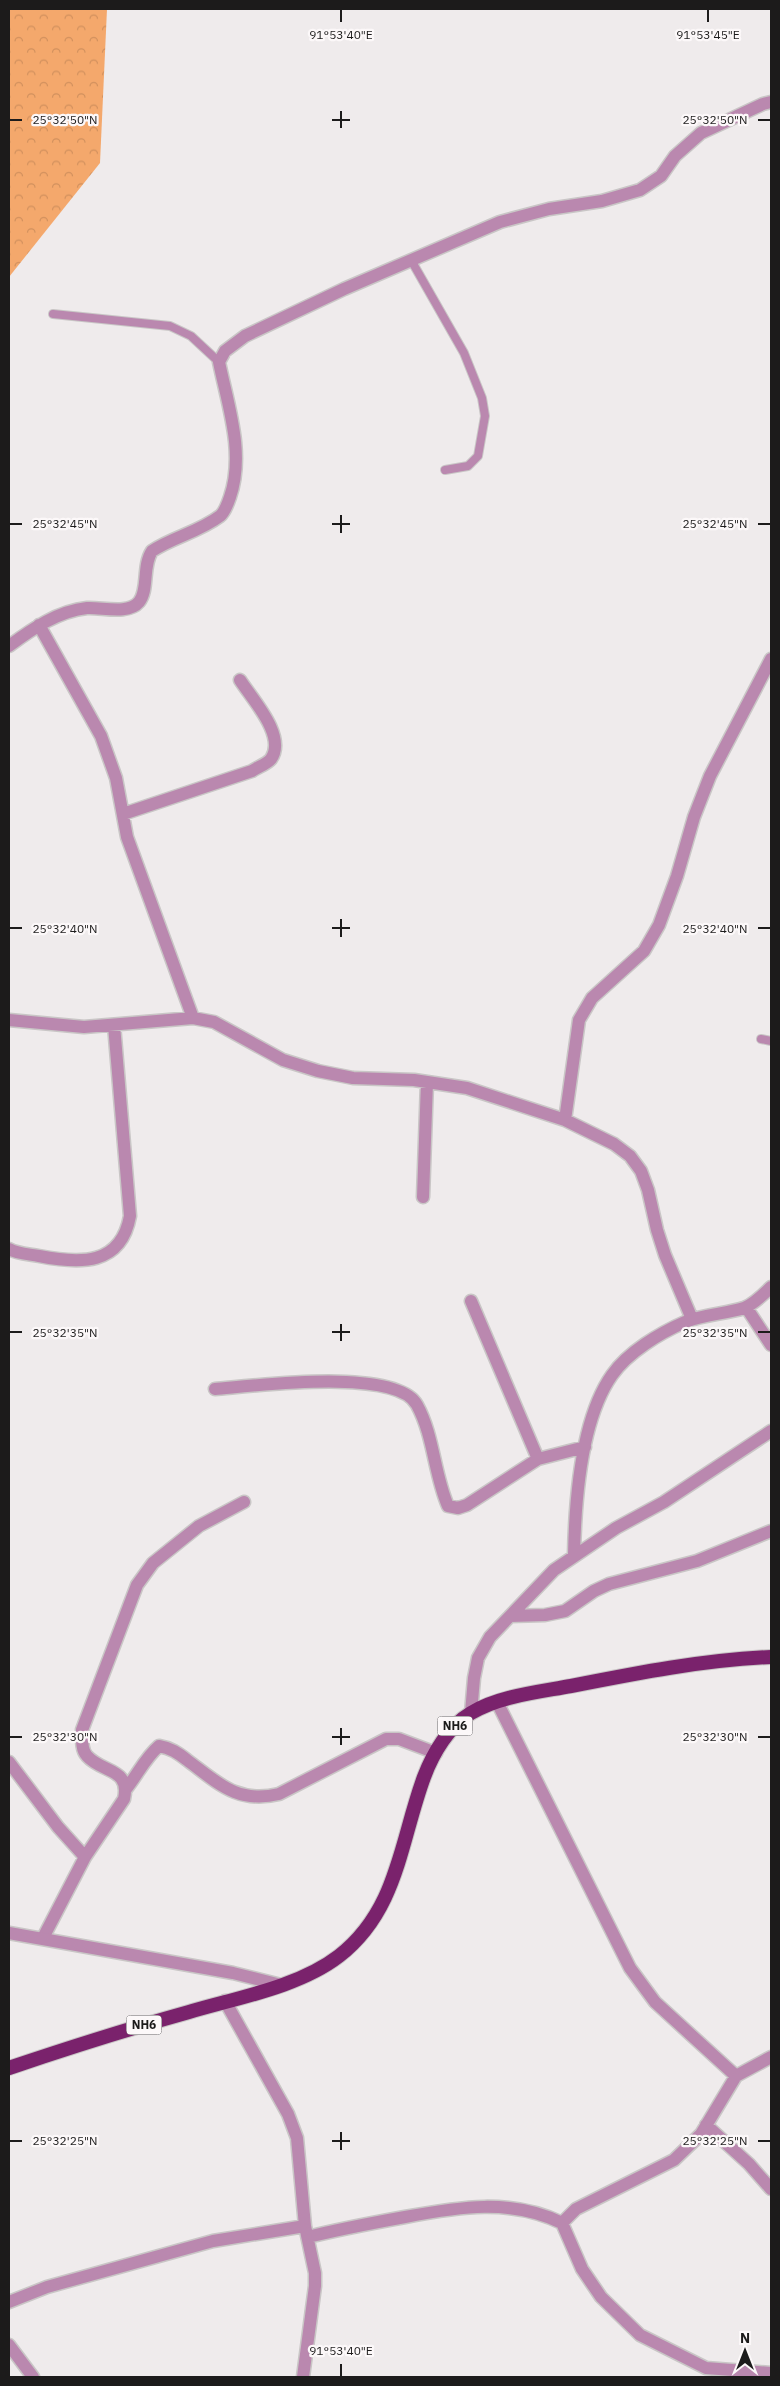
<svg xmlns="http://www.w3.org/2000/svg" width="780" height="2386" font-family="'IBM Plex Sans',sans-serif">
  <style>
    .forest { fill: url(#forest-crowns) }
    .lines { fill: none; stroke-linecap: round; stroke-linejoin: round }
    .service-casing { stroke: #c9c6c6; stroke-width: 10 }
    .minor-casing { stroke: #c9c6c6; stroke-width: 15 }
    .tertiary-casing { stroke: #c9c6c6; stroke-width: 15 }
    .trunk-casing { stroke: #c9c6c6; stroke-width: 16 }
    .service { stroke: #ba88af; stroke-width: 8 }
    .minor { stroke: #ba88af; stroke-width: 12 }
    .tertiary { stroke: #ba88af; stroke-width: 12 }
    .trunk { stroke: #7a226c; stroke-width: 14 }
    .ticks { fill: none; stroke: #1c1b1b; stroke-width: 2 }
    .labels { text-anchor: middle; stroke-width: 4.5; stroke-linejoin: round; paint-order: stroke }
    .shield { fill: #fcf8f9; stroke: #5f5d5e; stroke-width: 1 }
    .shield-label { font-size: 12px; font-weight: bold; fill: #1c1b1b }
    .ticks-label { font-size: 12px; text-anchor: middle; fill: #1c1b1b; stroke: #fcf8f9; stroke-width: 4.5; stroke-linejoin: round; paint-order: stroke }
  </style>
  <defs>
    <pattern id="forest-crowns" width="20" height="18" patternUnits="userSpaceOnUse" patternTransform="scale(1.25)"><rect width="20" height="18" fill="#f4a86c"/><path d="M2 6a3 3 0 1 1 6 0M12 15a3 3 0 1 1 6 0" fill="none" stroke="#d1905d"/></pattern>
  </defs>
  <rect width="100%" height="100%" fill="#efebec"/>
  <path class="forest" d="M9,9H107L100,163L9,277Z"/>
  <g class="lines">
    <g class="service-casing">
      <path id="service" d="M411,260L464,353L482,398L485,416L478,456L468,466L445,470
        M53,314L170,326L191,336L219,362
        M761,1039L771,1041"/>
    </g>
    <g class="minor-casing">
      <path id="minor" d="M39,625L101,736L116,778L127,837L193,1018
        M9,646C32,629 58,611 87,608C102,607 128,615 139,602C149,590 142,566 152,551C173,537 199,532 220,516C225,512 228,503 230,497C245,453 228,406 219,362L225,351L245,336L344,289L500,222L549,209L602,201L640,190L661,176L675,156L701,133L763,104L771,102
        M123,814L252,771C258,767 267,764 271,759C287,736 252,699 240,680
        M9,1020L84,1027L193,1018L214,1022L283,1060L318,1071L353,1078L414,1080L467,1088L565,1120L614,1144L630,1156L641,1171L648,1190L657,1230L665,1255L692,1319
        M565,1120L579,1020L592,998L644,951L659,925L677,876L694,817L710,776L771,659
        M423,1197L427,1082
        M9,1249C18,1254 29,1254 39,1256C80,1264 121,1266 130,1216L114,1025
        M471,1301L538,1459
        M746,1307L771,1345
        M215,1389C253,1386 397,1367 417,1405C434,1436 434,1474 448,1506L458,1508L467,1505L538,1459L585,1447
        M574,1555C575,1503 581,1419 612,1375C628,1352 660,1333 685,1322C704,1314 725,1314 744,1308C754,1304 764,1294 771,1287
        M510,1616L545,1615L565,1611L594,1591L609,1584L697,1561L771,1531
        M497,1702L630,1968L655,2002L736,2076
        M471,1713L474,1678L478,1658L490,1637L554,1570L616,1528L664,1502L771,1431
        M9,1762L58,1827L85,1857
        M126,1789C138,1774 145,1758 159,1746C171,1748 178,1753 187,1760C218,1783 237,1804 279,1794L386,1739H399L436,1753
        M43,1938L85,1857L124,1799C131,1768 102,1773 87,1756C81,1750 82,1738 82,1730L137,1585L153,1563L199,1526L244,1502
        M225,2001L288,2114L297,2138L305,2226L315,2273V2286L303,2377
        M706,2125L749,2164L771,2189
        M562,2223L576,2209L674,2160L701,2134L736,2076L771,2057
        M308,2237C340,2229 372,2223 405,2217C458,2207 511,2198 562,2223L582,2269L601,2297L640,2335L706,2368L771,2373
        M9,2302L47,2287L213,2241L305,2226
        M9,2345L33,2377"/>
    </g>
    <g class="tertiary-casing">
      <path id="tertiary" d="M9,1933L233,1973L281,1985"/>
    </g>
    <g class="trunk-casing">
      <path id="trunk" d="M9,2068C68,2048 128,2029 189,2012C236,1998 299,1987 339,1956C398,1910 400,1842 424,1777C433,1753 449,1726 471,1713C499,1696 539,1692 571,1686C637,1673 703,1660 771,1657"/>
    </g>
    <use href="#service" class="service"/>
    <use href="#minor" class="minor"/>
    <use href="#tertiary" class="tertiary"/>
    <use href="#trunk" class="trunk"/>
  </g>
  <path class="ticks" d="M341,10V22M708,10V22M341,111V128M10,120H22M332,120H350M758,120H770M341,515V533M10,524H22M332,524H350M758,524H770M341,919V937M10,928H22M332,928H350M758,928H770M341,1324V1341M10,1332H22M332,1332H350M758,1332H770M341,1728V1745M10,1737H22M332,1737H350M758,1737H770M341,2132V2150M10,2141H22M332,2141H350M758,2141H770M341,2364V2376"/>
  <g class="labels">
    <g class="shield">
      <rect x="437.5" y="1716.5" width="35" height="19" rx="4"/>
      <rect x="126.5" y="2015.5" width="35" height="19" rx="4"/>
    </g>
    <g class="shield-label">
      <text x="455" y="1730">NH6</text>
      <text x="144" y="2029">NH6</text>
    </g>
  </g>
  <g class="ticks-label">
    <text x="341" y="39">91°53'40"E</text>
    <text x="708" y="39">91°53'45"E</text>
    <text x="65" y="124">25°32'50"N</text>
    <text x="715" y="124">25°32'50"N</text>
    <text x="65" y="528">25°32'45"N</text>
    <text x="715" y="528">25°32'45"N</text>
    <text x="65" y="933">25°32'40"N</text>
    <text x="715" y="933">25°32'40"N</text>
    <text x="65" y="1337">25°32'35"N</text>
    <text x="715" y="1337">25°32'35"N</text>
    <text x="65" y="1741">25°32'30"N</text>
    <text x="715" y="1741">25°32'30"N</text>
    <text x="65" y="2145">25°32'25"N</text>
    <text x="715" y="2145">25°32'25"N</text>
    <text x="341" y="2355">91°53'40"E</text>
  </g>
  <rect width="780" height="2386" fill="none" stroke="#1c1b1b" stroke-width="20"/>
  <g transform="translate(745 2351)" stroke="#fcf8f9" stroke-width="4" paint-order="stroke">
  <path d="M0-4L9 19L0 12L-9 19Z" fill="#1c1b1b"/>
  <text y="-8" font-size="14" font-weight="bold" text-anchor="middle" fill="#1c1b1b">N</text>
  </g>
</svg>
